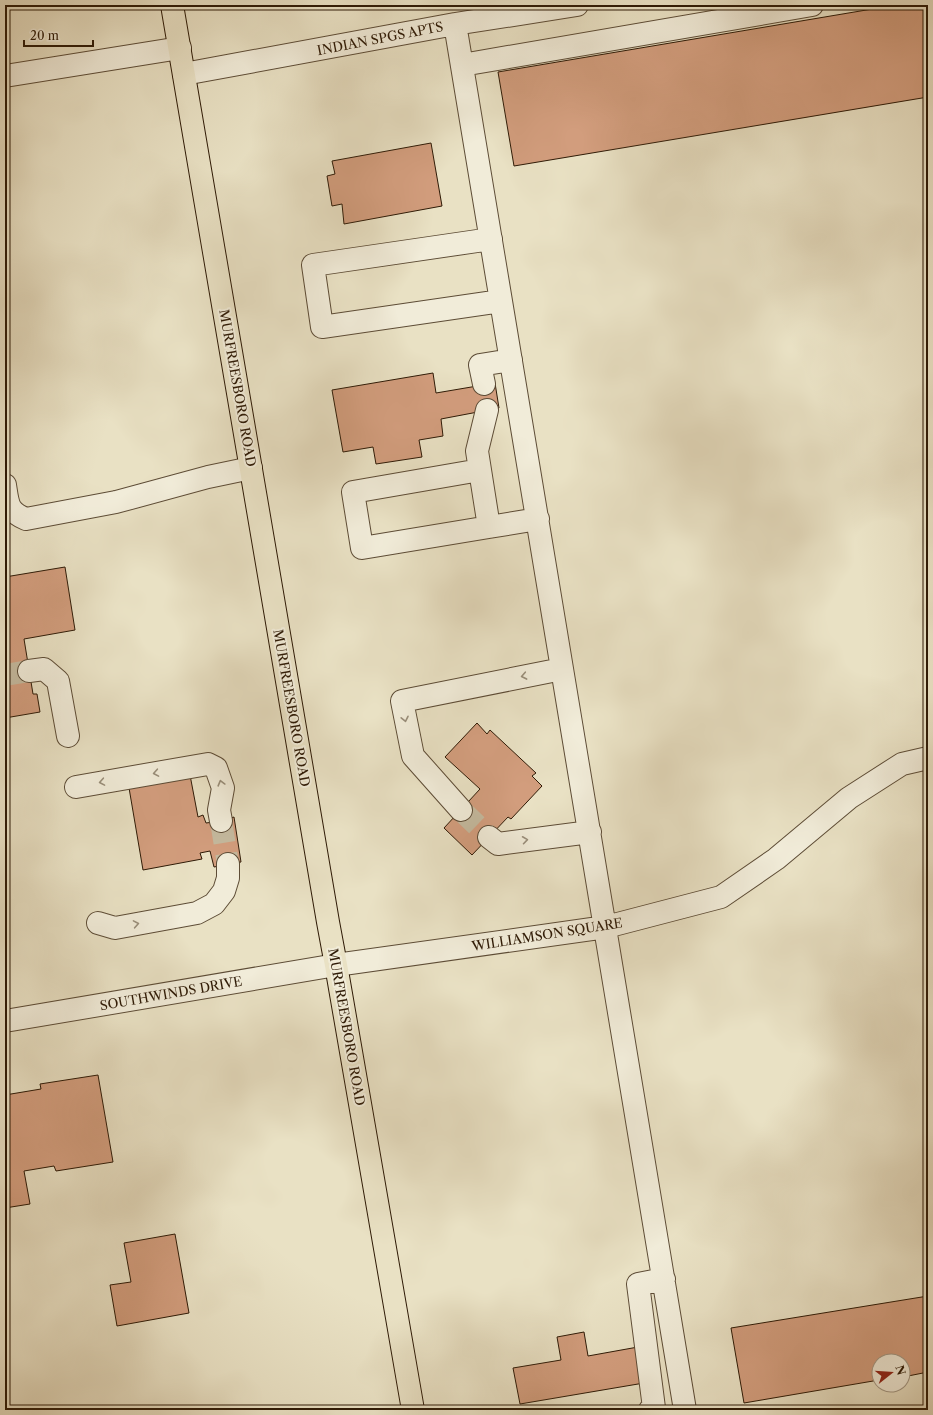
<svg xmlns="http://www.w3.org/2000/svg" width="933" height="1415" font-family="'Libre Caslon Text',serif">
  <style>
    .building { fill: #d29d7d; stroke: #2e1a06 }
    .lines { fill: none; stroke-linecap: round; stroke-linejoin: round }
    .minor-tunnel { stroke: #c4b99e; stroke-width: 22; stroke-dasharray: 22 11; stroke-linecap: butt }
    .minor-casing { stroke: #5d4c36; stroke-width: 24 }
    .highway-casing { stroke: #2e1a06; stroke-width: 24 }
    .minor { stroke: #f1ecd9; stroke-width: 22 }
    .highway { stroke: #e9e1c4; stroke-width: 22 }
    .oneway { stroke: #998e7a }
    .labels { text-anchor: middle; stroke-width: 4; stroke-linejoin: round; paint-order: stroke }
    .street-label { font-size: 13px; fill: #2e1a06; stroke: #f1ecd9 }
  </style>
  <rect width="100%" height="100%" fill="#e9e1c4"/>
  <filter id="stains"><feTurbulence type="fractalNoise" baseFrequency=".005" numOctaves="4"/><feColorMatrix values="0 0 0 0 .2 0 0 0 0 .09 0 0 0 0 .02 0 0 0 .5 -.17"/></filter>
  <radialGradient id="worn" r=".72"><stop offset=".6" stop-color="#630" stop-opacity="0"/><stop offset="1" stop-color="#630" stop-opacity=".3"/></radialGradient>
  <path class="building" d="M896,5H924L927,24H928V97L514,166L498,72Z
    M431,143L442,206L344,224L342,204L332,206L327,176L335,174L332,161Z
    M433,373L436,393L495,383L499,408L441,419L443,436L419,440L422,457L376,464L373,447L343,452L332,390Z
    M65,567L75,630L24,639L33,694H37L40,712L5,718V577Z
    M477,723L487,734L490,730L536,773L532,776L542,786L511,819L508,817L472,855L444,828L480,789L445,757Z
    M190,775L198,817L203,815L206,823L221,821L234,817L241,862L214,867L210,851L200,853L202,859L143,870L128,782Z
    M98,1075L113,1162L56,1171L54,1166L24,1171L30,1204L5,1208V1095L41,1089L40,1084Z
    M175,1234L189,1313L117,1326L110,1285L131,1282L124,1243Z
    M928,1296V1372L903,1377V1361H879V1380L744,1403L731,1328Z
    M584,1332L588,1356L638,1347L644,1383L520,1404L513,1368L561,1360L557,1337Z"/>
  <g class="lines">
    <path class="minor-tunnel" d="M5,675L29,671
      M461,810L489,837
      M221,821L228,864"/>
    <g class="minor-casing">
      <path id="minor" d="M455,24L685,1410
        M462,65L812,5
        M184,74L455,24L577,5
        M5,76L180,48
        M491,239L313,265L322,327L501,301
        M484,384L480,365L511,360
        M487,410L477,451L489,527L538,519
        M480,470L353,492L362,548L489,527
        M5,485C8,504 7,511 26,519L116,502L208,477L251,468
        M29,671L44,669L58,681L68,736
        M76,787L208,764L216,768L223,788L219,810L221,821
        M461,810L413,756L402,701L562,669
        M489,837L498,844L590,832
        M98,923L115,928L197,913L214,904L224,891L228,878V864
        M5,1021L336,965L606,927L721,897L776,859L849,798L902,764L928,758
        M650,1410L654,1408L638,1284L664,1279"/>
    </g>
    <g class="highway-casing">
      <path id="highway" d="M172,5L328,922L336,965L413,1410"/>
    </g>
    <use href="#minor" class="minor"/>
    <use href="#highway" class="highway"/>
  </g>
  <defs><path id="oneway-chevron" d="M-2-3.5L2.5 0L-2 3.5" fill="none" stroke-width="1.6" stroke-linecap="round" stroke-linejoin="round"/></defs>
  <g class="oneway">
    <use href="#oneway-chevron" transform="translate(524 676) rotate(169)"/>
    <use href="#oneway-chevron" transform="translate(405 719) rotate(78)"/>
    <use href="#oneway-chevron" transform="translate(156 773) rotate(170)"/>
    <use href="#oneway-chevron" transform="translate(102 782) rotate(170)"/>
    <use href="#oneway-chevron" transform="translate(221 783) rotate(-105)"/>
    <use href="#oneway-chevron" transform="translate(525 840) rotate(-8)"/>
    <use href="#oneway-chevron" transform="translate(136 924) rotate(-10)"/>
  </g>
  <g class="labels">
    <g class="street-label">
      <text transform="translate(380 38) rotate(-11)" y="5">INDIAN SPGS APTS</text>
      <text transform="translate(238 388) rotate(80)" y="5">MURFREESBORO ROAD</text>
      <text transform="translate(292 708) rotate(80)" y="5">MURFREESBORO ROAD</text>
      <text transform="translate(547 934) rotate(-9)" y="5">WILLIAMSON SQUARE</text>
      <text transform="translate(171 993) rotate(-10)" y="5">SOUTHWINDS DRIVE</text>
      <text transform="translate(347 1027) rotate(80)" y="5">MURFREESBORO ROAD</text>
    </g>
  </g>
  <rect width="933" height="1415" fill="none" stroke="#e9e1c4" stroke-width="20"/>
  <rect x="6" y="6" width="921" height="1403" fill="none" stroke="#2e1a06" stroke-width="2"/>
  <rect x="10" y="10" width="913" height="1395" fill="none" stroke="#2e1a06"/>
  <g transform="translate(891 1373) rotate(73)"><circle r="19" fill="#f1ecd9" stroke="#a39885"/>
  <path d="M0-3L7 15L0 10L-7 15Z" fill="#8f2418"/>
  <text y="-6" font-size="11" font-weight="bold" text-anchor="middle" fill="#2e1a06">N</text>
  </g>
  <path d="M24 40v6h69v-6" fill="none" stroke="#2e1a06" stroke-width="2"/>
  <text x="30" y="40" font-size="12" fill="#2e1a06" stroke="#f1ecd9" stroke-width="3" paint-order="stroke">20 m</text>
  <rect width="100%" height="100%" filter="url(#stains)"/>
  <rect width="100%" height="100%" fill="url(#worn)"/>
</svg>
